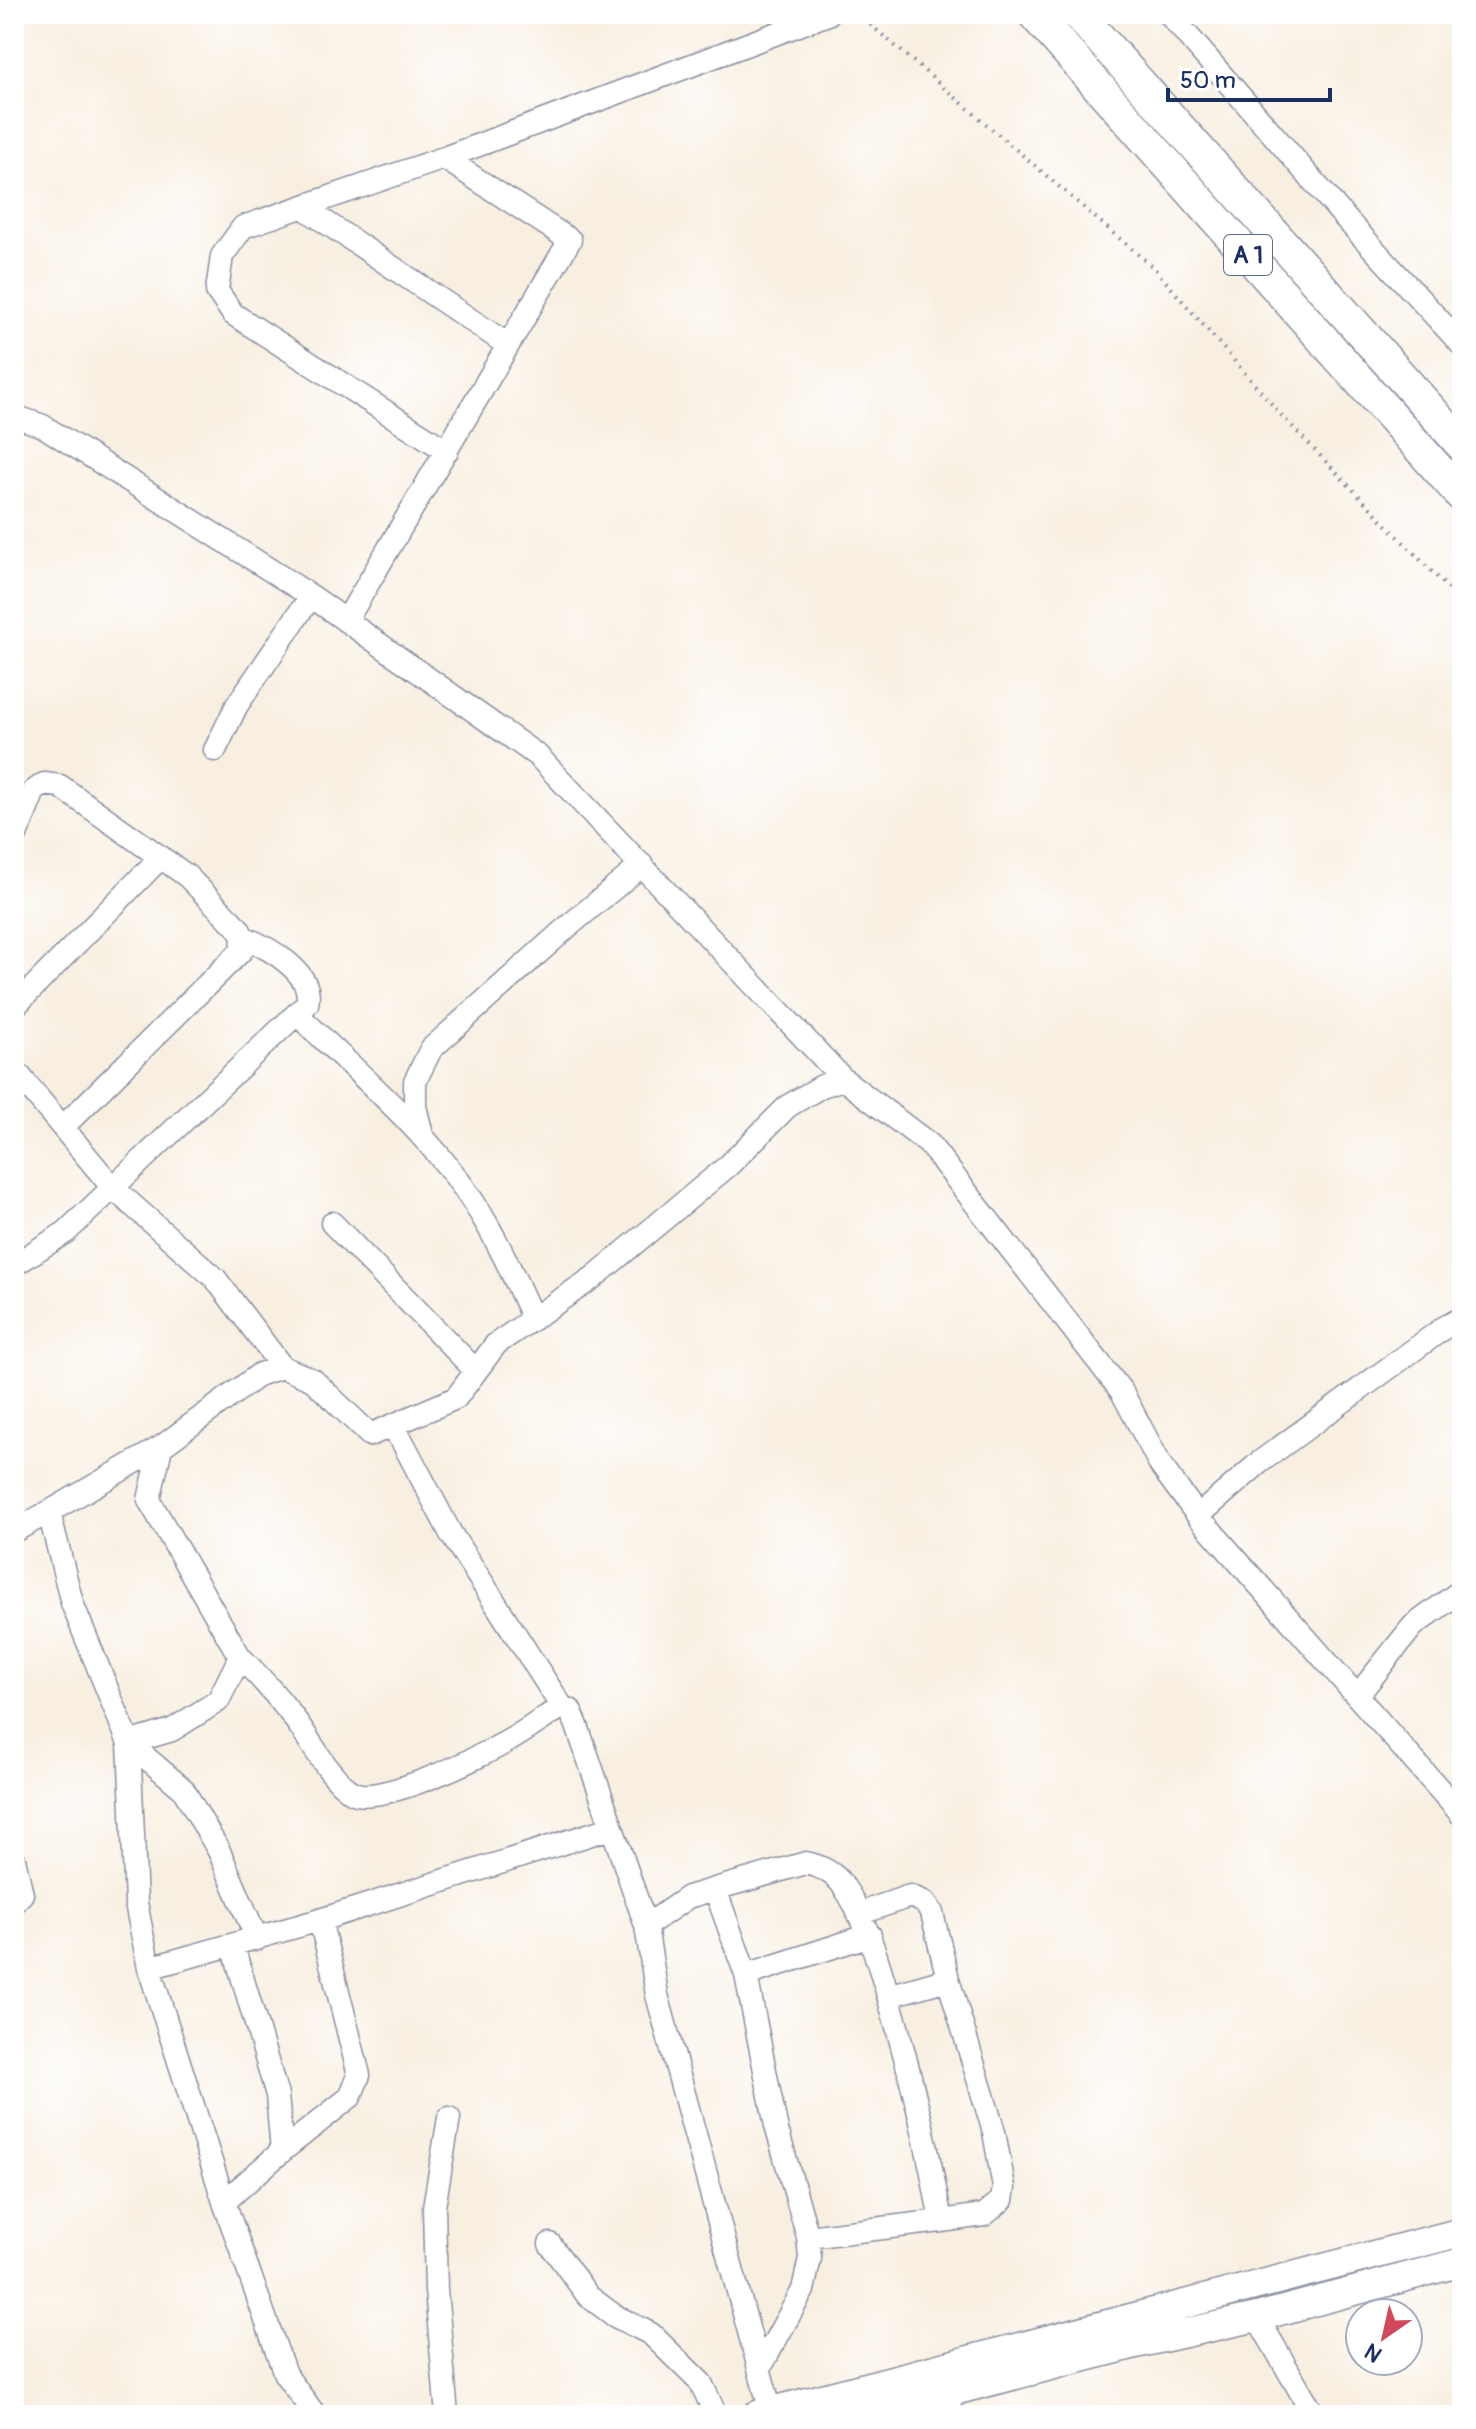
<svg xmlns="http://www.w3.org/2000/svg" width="1476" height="2429" font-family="Pangolin,sans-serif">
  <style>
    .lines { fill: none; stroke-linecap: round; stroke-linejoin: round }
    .minor-casing { stroke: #8a8fa0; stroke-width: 25 }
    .major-casing { stroke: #8a8fa0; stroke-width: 31 }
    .highway-casing { stroke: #8a8fa0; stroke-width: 35 }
    .path { stroke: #8a8fa0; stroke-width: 4; stroke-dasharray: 2 6; stroke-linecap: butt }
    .minor { stroke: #fff; stroke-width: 22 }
    .major { stroke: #fff; stroke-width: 28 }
    .highway { stroke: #fff; stroke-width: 32 }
    .labels { text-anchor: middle; stroke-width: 7; stroke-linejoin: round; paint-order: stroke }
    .shield { fill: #fff; stroke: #5f6d8e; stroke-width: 2 }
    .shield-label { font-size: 24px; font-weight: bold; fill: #1b2f5e }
  </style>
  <rect width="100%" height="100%" fill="#fff"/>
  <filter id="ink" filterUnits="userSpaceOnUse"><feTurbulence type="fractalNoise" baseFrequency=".0125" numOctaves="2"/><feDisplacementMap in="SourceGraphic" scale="16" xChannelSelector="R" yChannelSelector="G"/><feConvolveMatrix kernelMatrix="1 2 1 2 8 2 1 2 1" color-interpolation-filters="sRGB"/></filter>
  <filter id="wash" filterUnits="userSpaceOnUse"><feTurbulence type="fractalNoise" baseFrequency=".006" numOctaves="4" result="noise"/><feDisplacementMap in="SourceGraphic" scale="32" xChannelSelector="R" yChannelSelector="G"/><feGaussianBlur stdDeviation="1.8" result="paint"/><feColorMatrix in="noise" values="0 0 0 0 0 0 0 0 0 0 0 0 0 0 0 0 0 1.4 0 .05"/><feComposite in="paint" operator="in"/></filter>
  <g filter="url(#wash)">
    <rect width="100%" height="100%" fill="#f8efe1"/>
  </g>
  <g filter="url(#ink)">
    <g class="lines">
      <g class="minor-casing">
        <path id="minor" d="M1169,14L1346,219L1462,345
          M303,207L508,345
          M14,416L43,426L311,596L538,756L843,1079L929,1144L1122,1392L1161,1466L1198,1516L1462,1815
          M447,451L233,314L217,291L222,256L243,227L444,158L828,14
          M346,621L570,240L444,158
          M215,750L237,705L311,596
          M14,840L34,791L44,784L60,786L187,876L239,929L243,937L242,950L63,1127
          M14,1007L161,857
          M297,1014C358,1074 428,1131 474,1203C498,1240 515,1279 533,1319
          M14,1069L113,1188L215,1278L282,1367
          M422,1135L415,1106V1081L431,1049L565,929L642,865
          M332,1223L476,1371
          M14,1265L66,1232L307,1004C315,972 267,947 243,937
          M391,1426L402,1441L451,1534L562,1707
          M49,1512L161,1447L260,1374L282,1367L313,1380L370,1435L456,1398L496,1344L594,1277L729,1165L788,1106L822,1086L843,1079
          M1198,1516L1260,1462L1445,1327L1462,1318
          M14,1531L49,1512L72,1603L129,1743L136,1903L149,1968L224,2202L285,2374L315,2415
          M240,1657C260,1677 279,1697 296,1721C313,1744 328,1776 352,1792C377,1808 484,1755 510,1740C528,1730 544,1717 562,1707L570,1710L576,1723L646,1926L657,1995L771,2412
          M1358,1695L1413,1626L1462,1590
          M129,1743L172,1730L218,1701L240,1657L149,1500L161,1447
          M129,1743L183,1789L219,1851L257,1939
          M14,1859L22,1894L14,1902
          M715,1889L806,1863C820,1866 833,1872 842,1884C867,1919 878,1962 890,2002C911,2075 928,2147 941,2221L808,2237
          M858,1914L910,1896L924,1902L932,1913L948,1979L994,2132L1004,2187L1002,2200L984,2215L941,2221
          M646,1926L688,1897L715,1889L746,1975L776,2126L808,2237L810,2258L803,2290L760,2368
          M149,1968L320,1920L610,1828
          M746,1975L870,1935
          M888,1996L948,1979
          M282,2151L350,2097L359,2075L320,1920
          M224,2202L282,2151L277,2095L233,1946
          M550,2244L588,2296L615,2316L651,2334L701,2383L716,2415
          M1257,2317L1314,2415
          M941,2394L954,2415
          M447,2415L436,2290L434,2207L449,2118"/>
      </g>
      <g class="major-casing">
        <path id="major" d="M757,2415L1462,2232
          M861,2415L1140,2343L1257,2317L1462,2262"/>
      </g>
      <g class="highway-casing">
        <path id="highway" d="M1034,14L1462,496
          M1078,14L1462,445"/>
      </g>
      <path class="path" d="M858,14L1154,268L1282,416L1462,603"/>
      <use href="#minor" class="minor"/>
      <use href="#major" class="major"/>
      <use href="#highway" class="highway"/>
    </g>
  </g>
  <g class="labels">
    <rect class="shield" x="1224" y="235" width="48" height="40" rx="6"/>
    <g class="shield-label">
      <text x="1248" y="263">A 1</text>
    </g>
  </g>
  <rect width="1476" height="2429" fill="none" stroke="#fff" stroke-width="48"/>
  <g transform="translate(1384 2337) rotate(214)"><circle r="38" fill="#ffffff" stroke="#a4acbf" stroke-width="2"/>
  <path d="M0-6L14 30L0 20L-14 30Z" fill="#d1495b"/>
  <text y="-12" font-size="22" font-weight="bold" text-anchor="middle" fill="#1b2f5e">N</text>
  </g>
  <path d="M1168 88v12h162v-12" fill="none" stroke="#1b2f5e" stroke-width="4"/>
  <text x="1180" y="88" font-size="24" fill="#1b2f5e" stroke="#ffffff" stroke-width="6" paint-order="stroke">50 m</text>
</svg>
